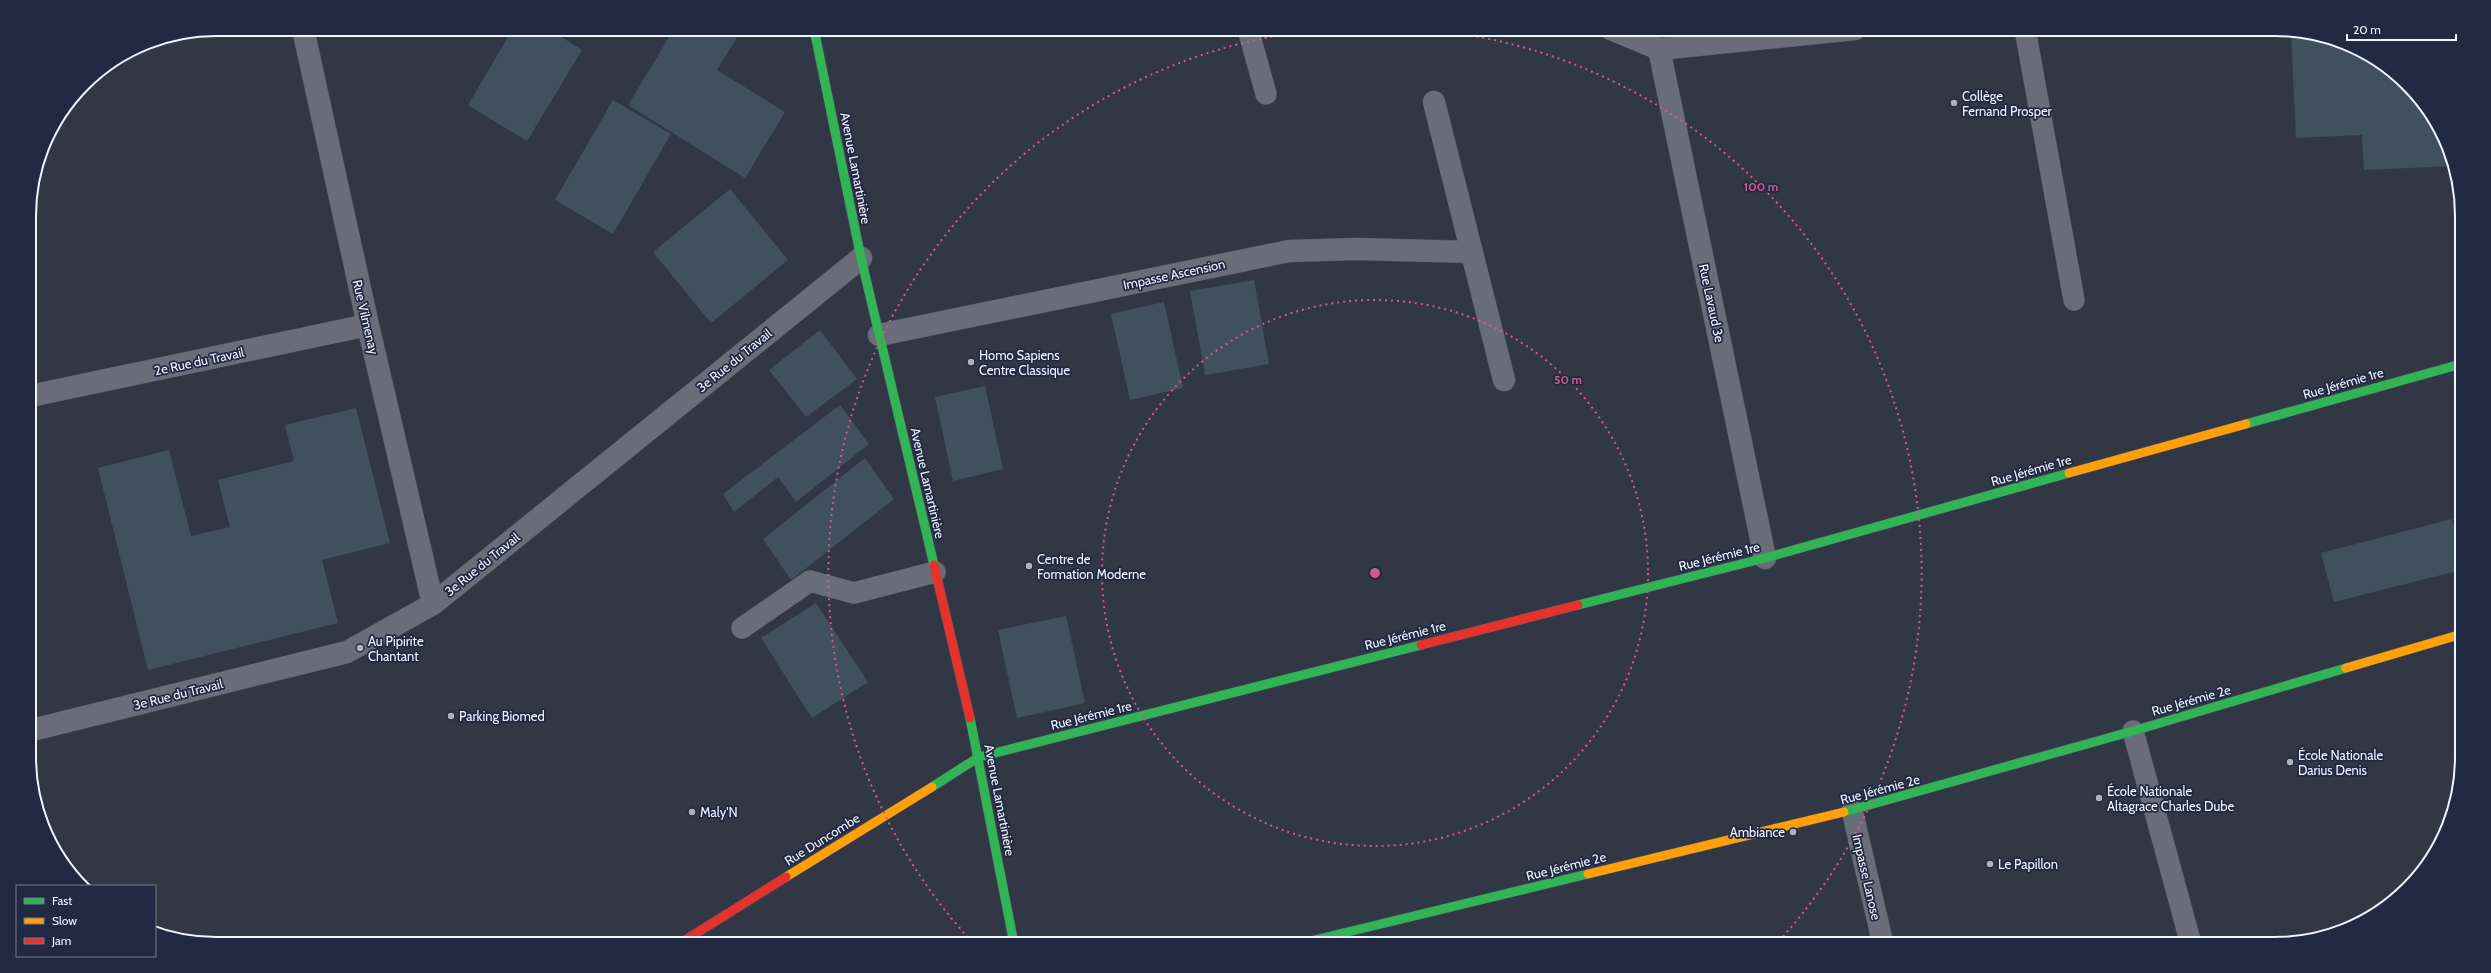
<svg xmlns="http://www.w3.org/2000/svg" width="2491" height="973" font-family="Cabin,sans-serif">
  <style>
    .building { fill: #41505f }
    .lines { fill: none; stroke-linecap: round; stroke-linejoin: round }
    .lane-casing { stroke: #4e525e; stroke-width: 22 }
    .street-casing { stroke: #4e525e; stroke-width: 23 }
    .fast-casing { stroke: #4e525e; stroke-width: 10 }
    .slow-casing { stroke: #4e525e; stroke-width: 10 }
    .jam-casing { stroke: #4e525e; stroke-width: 10 }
    .lane { stroke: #696d79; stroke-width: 21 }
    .street { stroke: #696d79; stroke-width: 22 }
    .fast { stroke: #30b455; stroke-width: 9 }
    .slow { stroke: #ff9f0a; stroke-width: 9 }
    .jam { stroke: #e5322d; stroke-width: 9 }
    .ring { fill: none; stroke: #d05a8c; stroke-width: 2; stroke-dasharray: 2 4 }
    .poi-dot { fill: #aeb2be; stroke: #212943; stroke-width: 1.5 }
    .labels { text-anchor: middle; stroke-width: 3.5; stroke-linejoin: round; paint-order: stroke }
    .poi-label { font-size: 13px; fill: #f0f4ff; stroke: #212943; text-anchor: start }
    .street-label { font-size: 13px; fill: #f0f4ff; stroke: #212943 }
    .rim { fill: none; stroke: #f0f4ff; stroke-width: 2 }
    .centre { fill: #d05a8c; stroke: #212943; stroke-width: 2 }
    .ring-label { font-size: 12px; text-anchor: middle; font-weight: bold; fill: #d05a8c; stroke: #212943; stroke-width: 3.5; stroke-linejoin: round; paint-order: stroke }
  </style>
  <rect width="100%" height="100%" fill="#323746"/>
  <path class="building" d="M513,29H549L582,50L527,141L468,105Z
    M674,29H742L717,70L785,112L745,178L628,105Z
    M2291,32L2335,39L2389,68L2423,102L2448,144L2453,166L2364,170L2362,135L2296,138Z
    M613,100L671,134L613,234L555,200Z
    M730,189L788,260L711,323L653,252Z
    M1254,280L1269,364L1205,375L1190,291Z
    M1164,302L1183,388L1130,400L1111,314Z
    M820,330L857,379L806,417L769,370Z
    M985,386L1003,469L953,481L935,397Z
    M840,405L869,444L796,502L778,477L734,512L723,494Z
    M356,408L390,543L322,560L338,623L148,670L98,468L169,450L191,536L230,527L218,480L294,461L285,425Z
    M865,458L894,499L791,580L763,539Z
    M2452,519L2461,558V570L2334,602L2321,553Z
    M816,603L868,682L812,718L761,638Z
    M1066,616L1085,703L1017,718L998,630Z"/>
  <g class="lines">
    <g class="lane-casing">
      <path id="lane" d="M1248,29L1266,94
        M2025,29L2074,300
        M742,628L810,581L854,593L935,572
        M2133,731L2191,944
        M1852,810L1883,944"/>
    </g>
    <g class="street-casing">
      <path id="street" d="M303,29L368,325L433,604
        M1611,29L1659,49L1855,29
        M1659,49L1765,558
        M1434,102L1504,380
        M879,335L1289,251L1356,249L1472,252
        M30,396L368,325
        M32,730L347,652L433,604L861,258"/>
    </g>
    <g class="fast-casing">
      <path id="fast" d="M814,29L861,258L934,565
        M2246,424L2461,364
        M1578,605L1765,558L2069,473
        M970,718L1014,944
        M932,787L979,757L1421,645
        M1844,812L2133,731L2346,668
        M1298,944L1588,874"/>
    </g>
    <g class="slow-casing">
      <path id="slow" d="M2069,473L2246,424
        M2346,668L2462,634
        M1588,874L1844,812
        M786,877L932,787"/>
    </g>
    <g class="jam-casing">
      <path id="jam" d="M934,565L970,718
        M1421,645L1578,605
        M679,944L786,877"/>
    </g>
    <use href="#lane" class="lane"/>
    <use href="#street" class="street"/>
    <use href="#fast" class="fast"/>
    <use href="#slow" class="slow"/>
    <use href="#jam" class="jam"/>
  </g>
  <g class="ring">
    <circle cx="1375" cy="573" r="273"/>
    <path d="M972 942A546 546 0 0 1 1327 29M1423 29A546 546 0 0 1 1778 942"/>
  </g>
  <g class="poi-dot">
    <circle cx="1954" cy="103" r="4"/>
    <circle cx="971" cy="362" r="4"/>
    <circle cx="1029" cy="566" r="4"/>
    <circle cx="360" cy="648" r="4"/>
    <circle cx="451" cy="716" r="4"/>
    <circle cx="2290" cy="762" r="4"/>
    <circle cx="2099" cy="798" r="4"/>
    <circle cx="692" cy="812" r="4"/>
    <circle cx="1793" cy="832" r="4"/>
    <circle cx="1990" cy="864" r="4"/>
  </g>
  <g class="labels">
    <g class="poi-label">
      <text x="1962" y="101">Collège<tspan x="1962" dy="15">Fernand Prosper</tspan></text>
      <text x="979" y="360">Homo Sapiens<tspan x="979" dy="15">Centre Classique</tspan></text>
      <text x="1037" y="564">Centre de<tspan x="1037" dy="15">Formation Moderne</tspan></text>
      <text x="368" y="646">Au Pipirite<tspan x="368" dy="15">Chantant</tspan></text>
      <text x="459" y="721">Parking Biomed</text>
      <text x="2298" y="760">École Nationale<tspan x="2298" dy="15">Darius Denis</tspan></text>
      <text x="2107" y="796">École Nationale<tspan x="2107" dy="15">Altagrace Charles Dube</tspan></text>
      <text x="700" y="817">Maly'N</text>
      <text x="1785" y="837" text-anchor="end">Ambiance</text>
      <text x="1998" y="869">Le Papillon</text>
    </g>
    <g class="street-label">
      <text transform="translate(856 168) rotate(79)" y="5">Avenue Lamartinière</text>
      <text transform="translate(1174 274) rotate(-12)" y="5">Impasse Ascension</text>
      <text transform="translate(1712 303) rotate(78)" y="5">Rue Lavaud 3e</text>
      <text transform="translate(366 317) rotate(77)" y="5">Rue Vilmenay</text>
      <text transform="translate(734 360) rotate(-39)" y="5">3e Rue du Travail</text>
      <text transform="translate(199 361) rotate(-12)" y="5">2e Rue du Travail</text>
      <text transform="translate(2343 383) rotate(-16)" y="5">Rue Jérémie 1re</text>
      <text transform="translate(2031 470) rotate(-16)" y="5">Rue Jérémie 1re</text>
      <text transform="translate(928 483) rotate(77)" y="5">Avenue Lamartinière</text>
      <text transform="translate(1719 556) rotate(-14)" y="5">Rue Jérémie 1re</text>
      <text transform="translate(482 564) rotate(-39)" y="5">3e Rue du Travail</text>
      <text transform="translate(1405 635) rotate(-14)" y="5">Rue Jérémie 1re</text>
      <text transform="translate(178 694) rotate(-14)" y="5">3e Rue du Travail</text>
      <text transform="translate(2191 700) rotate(-16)" y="5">Rue Jérémie 2e</text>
      <text transform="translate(1091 715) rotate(-14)" y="5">Rue Jérémie 1re</text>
      <text transform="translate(1880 789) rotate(-15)" y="5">Rue Jérémie 2e</text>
      <text transform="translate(1000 800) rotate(79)" y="5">Avenue Lamartinière</text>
      <text transform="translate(822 839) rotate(-32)" y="5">Rue Duncombe</text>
      <text transform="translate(1566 866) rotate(-14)" y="5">Rue Jérémie 2e</text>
      <text transform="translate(1867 877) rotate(77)" y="5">Impasse Lanose</text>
    </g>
  </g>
  <path d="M0 0H2491V973H0ZM216 36H2275A180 180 0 0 1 2455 216V757A180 180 0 0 1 2275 937H216A180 180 0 0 1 36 757V216A180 180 0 0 1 216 36Z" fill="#212943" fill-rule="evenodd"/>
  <path class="rim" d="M216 36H2275A180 180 0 0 1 2455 216V757A180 180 0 0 1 2275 937H216A180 180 0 0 1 36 757V216A180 180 0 0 1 216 36Z"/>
  <circle cx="1375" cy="573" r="6" class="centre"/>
  <g class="ring-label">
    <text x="1761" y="191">100 m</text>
    <text x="1568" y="384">50 m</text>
  </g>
  <rect x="16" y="885" width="140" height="72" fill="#212943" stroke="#747a8e"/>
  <rect x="24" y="898" width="20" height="6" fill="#30b455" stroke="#747a8e"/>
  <text x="52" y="905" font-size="12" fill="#f0f4ff">Fast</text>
  <rect x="24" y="918" width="20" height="6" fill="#ff9f0a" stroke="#747a8e"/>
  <text x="52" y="925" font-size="12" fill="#f0f4ff">Slow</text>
  <rect x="24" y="938" width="20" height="6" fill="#e5322d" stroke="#747a8e"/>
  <text x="52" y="945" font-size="12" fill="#f0f4ff">Jam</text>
  <path d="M2347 34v6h109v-6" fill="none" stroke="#f0f4ff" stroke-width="2"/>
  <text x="2353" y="34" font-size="12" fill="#f0f4ff" stroke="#212943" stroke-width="3" paint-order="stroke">20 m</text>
</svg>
